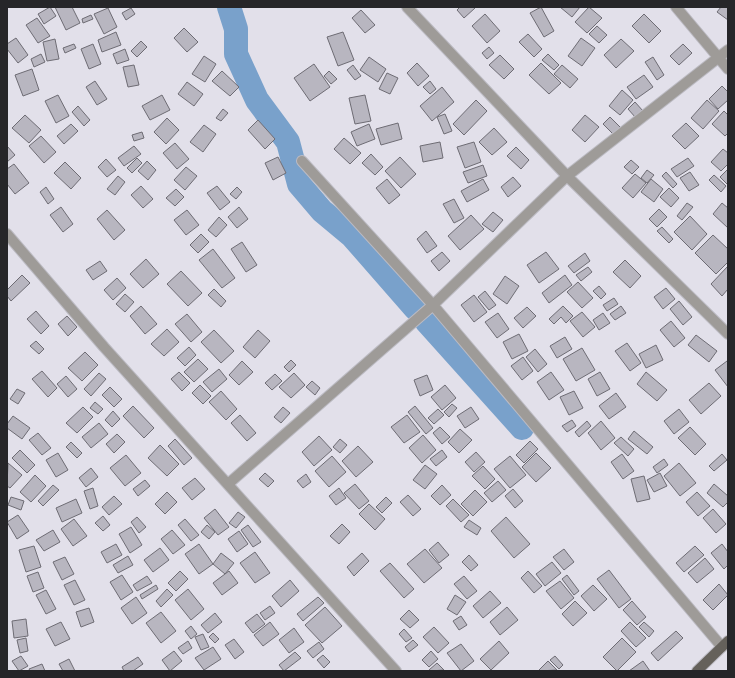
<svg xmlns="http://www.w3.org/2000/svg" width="735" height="678" font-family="'Golos Text',sans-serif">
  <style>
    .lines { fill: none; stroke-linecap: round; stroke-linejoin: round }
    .river { stroke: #79a1cb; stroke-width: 24 }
    .building { fill: #b8b6c0; stroke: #6e6c74 }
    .minor-casing { stroke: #bcbbc3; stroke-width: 12 }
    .major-casing { stroke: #bcbbc3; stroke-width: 12 }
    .minor { stroke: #9e9b98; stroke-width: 10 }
    .major { stroke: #65615b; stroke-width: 10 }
  </style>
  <rect width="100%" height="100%" fill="#e2e0ea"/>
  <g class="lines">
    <path class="river" d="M229,7L236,29V54L257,100L288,142L299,184L322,211L352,236L415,308
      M426,321L522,428"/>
  </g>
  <path class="building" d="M50,7L56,16L44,24L38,14Z
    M55,7H72L80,23L66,30Z
    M460,7H474L475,8L464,18L457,10Z
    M541,7L554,31L544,37L530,13Z
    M560,7H580L572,17Z
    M589,7L602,18L587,33L575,22Z
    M721,7H728V20L717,12Z
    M108,8L117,27L104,34L94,14Z
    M131,8L135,14L126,20L122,13Z
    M361,10L375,25L365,33L352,18Z
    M485,14L500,31L487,43L472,26Z
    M644,14L661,31L649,43L632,26Z
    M91,15L93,19L83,23L82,19Z
    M37,18L50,36L38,43L26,25Z
    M597,26L607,35L599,43L589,34Z
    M184,28L198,42L187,52L174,38Z
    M116,32L121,45L102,52L98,40Z
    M343,32L354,60L338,66L327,37Z
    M528,34L542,49L534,57L519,42Z
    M16,38L28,55L18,63L7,49V44Z
    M581,38L595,48L582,66L568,56Z
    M55,39L59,59L47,61L43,42Z
    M621,39L634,51L616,68L604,55Z
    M141,41L147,47L137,57L131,51Z
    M74,44L76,48L65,53L63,48Z
    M93,44L101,64L89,69L81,49Z
    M683,44L692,53L679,65L670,56Z
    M489,47L494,53L487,59L482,53Z
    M125,49L129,60L117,64L113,54Z
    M41,54L45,62L34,67L31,59Z
    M548,54L559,65L554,70L542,60Z
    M500,55L514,69L504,79L489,65Z
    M204,56L216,64L205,82L192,74Z
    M369,57L386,69L378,82L360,70Z
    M653,57L664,75L657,80L645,62Z
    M417,63L429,76L418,86L407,73Z
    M541,63L561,83L549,94L529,75Z
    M314,64L330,87L310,101L294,78Z
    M134,65L139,85L128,87L123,67Z
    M353,65L361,76L355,80L347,70Z
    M562,65L578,79L570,88L554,74Z
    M32,69L39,90L23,96L15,75Z
    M222,71L239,87L230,96L212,81Z
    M329,71L337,79L331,84L324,76Z
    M387,73L398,78L390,94L379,89Z
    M644,75L653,87L636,99L627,87Z
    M95,81L107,99L97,105L86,87Z
    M430,81L436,89L430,94L423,87Z
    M187,82L203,94L194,106L178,94Z
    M722,86L728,92V100L718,109L709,99Z
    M442,87L454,102L432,121L420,106Z
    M622,90L633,100L620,115L609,106Z
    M58,95L69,116L56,123L45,101Z
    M162,95L170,110L150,120L142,106Z
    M365,95L371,121L355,124L349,98Z
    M476,100L487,111L464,135L453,124Z
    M707,100L719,111L703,129L691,118Z
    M635,102L643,111L636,118L628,109Z
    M78,106L90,120L84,126L72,112Z
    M223,109L228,113L221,121L216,118Z
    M724,111L728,115V133L725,136L712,124Z
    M445,114L452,131L444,134L437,117Z
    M25,115L41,130L29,143L12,128Z
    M585,115L599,127L585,142L572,130Z
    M610,117L621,128L614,135L603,124Z
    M167,118L179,130L166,144L154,132Z
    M258,120L275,139L265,149L248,130Z
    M398,123L402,139L381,145L376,129Z
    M686,123L699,136L685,149L672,136Z
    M71,124L78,131L64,144L57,136Z
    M369,124L375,139L357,146L351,132Z
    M204,125L216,134L203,152L190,142Z
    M494,128L507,142L492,155L479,142Z
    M142,132L144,138L134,141L132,135Z
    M41,136L56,152L44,163L29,146Z
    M344,138L361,153L350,164L334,149Z
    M440,142L443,158L423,162L420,146Z
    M474,142L481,162L465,168L457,147Z
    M175,143L189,159L177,169L163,153Z
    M7,146L15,155L7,162Z
    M134,146L141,154L124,166L118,158Z
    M516,147L529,160L521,169L507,156Z
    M723,149L728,153V164L721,171L711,162Z
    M371,154L383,167L375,175L362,163Z
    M278,157L286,173L273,180L265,163Z
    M400,157L416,174L401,188L385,171Z
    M137,158L142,163L132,173L127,168Z
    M688,158L694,166L677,177L671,169Z
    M106,159L116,170L107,177L98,167Z
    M631,160L639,167L632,174L624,167Z
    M147,161L156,170L148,180L138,171Z
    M65,162L81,178L71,189L54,173Z
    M14,164L29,183L15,194L7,184V169Z
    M483,165L487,176L468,183L463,172Z
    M186,167L197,176L185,190L174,180Z
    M728,169V185L720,177Z
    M647,170L654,175L647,183L641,178Z
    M666,172L677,184L673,188L662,176Z
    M690,172L699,185L689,191L680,178Z
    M635,174L646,183L633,198L622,188Z
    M714,175L726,186L721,192L709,180Z
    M118,176L125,182L115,195L107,189Z
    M513,177L521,186L508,197L501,187Z
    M387,179L400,195L389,204L376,188Z
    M483,179L489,190L467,202L461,191Z
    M651,179L663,189L654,202L641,192Z
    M141,186L153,199L143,208L131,195Z
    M217,186L230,202L220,210L207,193Z
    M46,187L54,199L48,204L40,192Z
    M237,187L242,192L236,199L230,194Z
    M669,188L679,198L671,207L660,197Z
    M176,189L184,197L175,206L166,198Z
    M454,199L464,218L454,223L443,204Z
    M687,203L693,207L682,220L677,216Z
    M722,203L728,208V228L713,214Z
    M61,207L73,224L63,232L50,215Z
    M239,207L248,219L237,228L228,217Z
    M659,209L667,217L657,227L649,219Z
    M107,210L125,230L114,240L97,219Z
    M187,210L199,225L186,235L174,220Z
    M493,212L503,220L493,232L482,224Z
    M471,215L484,229L460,250L448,236Z
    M690,216L707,234L692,250L674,232Z
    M219,217L227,225L216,237L208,230Z
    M662,227L673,239L669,243L657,231Z
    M426,231L437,246L427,253L417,239Z
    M201,234L209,242L198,253L190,245Z
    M713,235L728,249V262L716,274L695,253Z
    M242,242L257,265L246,272L231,249Z
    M213,249L235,278L222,288L199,260Z
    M442,252L450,261L439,271L431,261Z
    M546,252L559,269L539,283L527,265Z
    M585,253L590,261L574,273L568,266Z
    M146,259L159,274L143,288L130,274Z
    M625,260L641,276L630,288L613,272Z
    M100,261L107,271L93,280L86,270Z
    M728,266V289L722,296L711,284Z
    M588,267L592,272L581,281L576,275Z
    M181,271L202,293L188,306L167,284Z
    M22,275L30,283L11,301L7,296V290Z
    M565,275L572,285L549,303L542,293Z
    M505,276L519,286L507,304L493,294Z
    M117,278L126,288L113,300L104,290Z
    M578,282L593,298L582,308L567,292Z
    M599,286L606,294L601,299L593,291Z
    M666,288L675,299L663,309L654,297Z
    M214,289L226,301L221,307L208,295Z
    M485,291L496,305L489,310L478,297Z
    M125,294L134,302L125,312L116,304Z
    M474,295L487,312L474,322L461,305Z
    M614,298L618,304L607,311L603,305Z
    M679,301L692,317L683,325L670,309Z
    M141,306L157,324L145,334L130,316Z
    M563,306L573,316L566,323L561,317L554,324L549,319Z
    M621,306L626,313L615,320L610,314Z
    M527,307L536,316L523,328L514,318Z
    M36,311L49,326L41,334L27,319Z
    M582,312L595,327L583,337L570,321Z
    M498,313L509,329L497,338L485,322Z
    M603,313L610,323L599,330L593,320Z
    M187,314L202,332L191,342L175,324Z
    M67,316L77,327L68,336L58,324Z
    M671,321L685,338L674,347L660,330Z
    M167,329L179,342L164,356L151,344Z
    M214,330L234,351L221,363L201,342Z
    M258,330L270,341L255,358L243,347Z
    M519,334L528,351L512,359L503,342Z
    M696,335L717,351L709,362L688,345Z
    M565,337L572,349L557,358L550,346Z
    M36,341L44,349L39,354L30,346Z
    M627,343L641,363L630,371L615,351Z
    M656,345L663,360L646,368L639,354Z
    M189,347L196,355L185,366L177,358Z
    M582,348L595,370L576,381L563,359Z
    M535,349L547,364L538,372L526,357Z
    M85,352L98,365L82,381L68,368Z
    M523,357L533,371L522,380L511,366Z
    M198,359L208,369L194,382L184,372Z
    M291,360L296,365L289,372L284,367Z
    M242,361L253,372L239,385L229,375Z
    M727,361L728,362V387L715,370Z
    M219,369L227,379L212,392L203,382Z
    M42,371L57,388L48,397L32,379Z
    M179,372L190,383L182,391L171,379Z
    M551,372L564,390L549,400L537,382Z
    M600,372L610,389L597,396L588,379Z
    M646,372L667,390L657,401L637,384Z
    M99,373L106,379L91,396L84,389Z
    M294,373L305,385L291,398L279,387Z
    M275,374L282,381L272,390L265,383Z
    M427,375L433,390L420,396L414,380Z
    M66,376L77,389L68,397L57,384Z
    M312,381L320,388L315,395L306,387Z
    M709,383L721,396L701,414L689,400Z
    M200,385L211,396L203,404L192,393Z
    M445,385L456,398L442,410L431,397Z
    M110,387L122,399L114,407L102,395Z
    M17,389L25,393L18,404L10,399Z
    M221,391L237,409L226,420L209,402Z
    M574,391L583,408L569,415L560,397Z
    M616,393L626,407L609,419L599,406Z
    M95,402L103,409L98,414L90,408Z
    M452,404L457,408L449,417L444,412Z
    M133,406L154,428L144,438L123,416Z
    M415,406L433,428L426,434L408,412Z
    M83,407L93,417L77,433L66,423Z
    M283,407L290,413L281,423L274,417Z
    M471,407L479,419L465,428L457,416Z
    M438,409L444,415L434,424L428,418Z
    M679,409L689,422L674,434L664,421Z
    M113,411L120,419L112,427L105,420Z
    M240,415L256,433L247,441L231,423Z
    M407,415L420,432L404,443L391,427Z
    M13,416L30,428L22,439L7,428V424Z
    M572,420L576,426L567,432L562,426Z
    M587,421L591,426L579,437L575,432Z
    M601,421L615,438L601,450L588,433Z
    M99,423L108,434L91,448L82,437Z
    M440,427L450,437L442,444L433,433Z
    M690,427L706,444L695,455L678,438Z
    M460,429L472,440L459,453L448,442Z
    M634,431L653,447L647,454L628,439Z
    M38,433L51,448L42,455L29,440Z
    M117,434L125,442L114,453L106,444Z
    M423,435L436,450L422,463L409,448Z
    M319,436L332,450L314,466L302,452Z
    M621,437L634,449L628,456L614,443Z
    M175,439L192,458L184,465L168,446Z
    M340,439L347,445L340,453L333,447Z
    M530,441L538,449L524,463L516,455Z
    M71,442L82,453L77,458L66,447Z
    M160,445L179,464L167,476L148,458Z
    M358,446L373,462L356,477L342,461Z
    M20,450L35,465L27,473L12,458Z
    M442,450L447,457L436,466L430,459Z
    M476,452L485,462L474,472L465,462Z
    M58,453L68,470L56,477L46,460Z
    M536,453L551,468L536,482L522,467Z
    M622,454L634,471L623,479L611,462Z
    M722,454L727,460L714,471L709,466Z
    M126,455L141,473L125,486L110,468Z
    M332,456L346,472L329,487L315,471Z
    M510,456L526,475L510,488L494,469Z
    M664,459L668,465L657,473L653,467Z
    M8,463L22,475L10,488L7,486Z
    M679,463L696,483L680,496L664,476Z
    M425,465L437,474L425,489L413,480Z
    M483,466L495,479L485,489L472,476Z
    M91,468L98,477L86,487L79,478Z
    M265,473L274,481L268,487L259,479Z
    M660,473L667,486L654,492L647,480Z
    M306,474L311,482L303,488L297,481Z
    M35,475L46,486L31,502L20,492Z
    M644,476L650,499L637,502L631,479Z
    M195,478L205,489L192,500L182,488Z
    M145,480L150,486L138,496L133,489Z
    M498,481L506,490L492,502L484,493Z
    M355,484L369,501L359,509L344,493Z
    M714,484L728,496V502L723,507L707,493Z
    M53,485L59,490L43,506L38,501Z
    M442,485L451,495L440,505L431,496Z
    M93,488L98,506L90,509L84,491Z
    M339,488L346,498L336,505L329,496Z
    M513,489L523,501L515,508L505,496Z
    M475,490L487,502L473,516L461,504Z
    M167,492L177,502L165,514L155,504Z
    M697,492L710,506L698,516L686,502Z
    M408,495L421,509L413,516L400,502Z
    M114,496L122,504L109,515L102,507Z
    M11,497L24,501L21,510L8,505Z
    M386,497L392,503L382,513L376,507Z
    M76,499L82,513L62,522L56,508Z
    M453,499L469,515L461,522L446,506Z
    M369,504L385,519L375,530L359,514Z
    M215,509L229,527L218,535L204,518Z
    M713,509L726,524L716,533L703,518Z
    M238,512L245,517L236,528L229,523Z
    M18,515L29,531L17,539L7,522Z
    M103,516L110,525L103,531L95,523Z
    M137,517L146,527L139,533L131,522Z
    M506,517L530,544L514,558L491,531Z
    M74,519L87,536L73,546L61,529Z
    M185,519L199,535L191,541L178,525Z
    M469,520L481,528L477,535L464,527Z
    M342,524L350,532L339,544L330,536Z
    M207,525L215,532L209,539L201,532Z
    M248,525L261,542L253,547L241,530Z
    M131,527L142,545L130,553L119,534Z
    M53,530L60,542L44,551L36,540Z
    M172,530L185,545L173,554L161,539Z
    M239,531L248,544L237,552L228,539Z
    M438,542L449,555L439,563L429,550Z
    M116,544L122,555L107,563L101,552Z
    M199,544L213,564L199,574L185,554Z
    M722,544L728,552V565L724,569L711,553Z
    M34,546L41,567L26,572L19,550Z
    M695,546L704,555L684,572L676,563Z
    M160,548L169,560L153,572L144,560Z
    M425,549L442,568L424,583L407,564Z
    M564,549L574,562L564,570L553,557Z
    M255,552L270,573L255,583L240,563Z
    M221,553L234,563L225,574L213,564Z
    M362,553L369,561L354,576L347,567Z
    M469,555L478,565L471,571L462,562Z
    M128,556L133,565L118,573L113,565Z
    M65,557L74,574L62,580L53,562Z
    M705,558L714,569L697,583L688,573Z
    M552,562L561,573L545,586L536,574Z
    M390,563L414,589L404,598L380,571Z
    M609,570L631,599L619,608L597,579Z
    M180,571L188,579L176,591L168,583Z
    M229,571L238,583L222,595L213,583Z
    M528,571L542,586L534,593L521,578Z
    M38,572L44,588L33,592L27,576Z
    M122,575L133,592L121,600L110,582Z
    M567,575L579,591L574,595L562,579Z
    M147,576L152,583L137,591L133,585Z
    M464,576L477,591L467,599L454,584Z
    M75,580L85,600L74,605L64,585Z
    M290,580L299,591L281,607L272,596Z
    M560,581L574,598L561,609L546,591Z
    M719,584L728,595L713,610L703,600Z
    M156,585L158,589L142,599L140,595Z
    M593,585L607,599L594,611L581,596Z
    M167,589L173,595L161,607L156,601Z
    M188,589L204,609L191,620L175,600Z
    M46,590L56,609L46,614L36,595Z
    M490,591L501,603L483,618L473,606Z
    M455,595L466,602L457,615L447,609Z
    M136,597L147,613L132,624L121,608Z
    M318,597L324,603L303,621L297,614Z
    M575,601L587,613L573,626L562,614Z
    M632,601L646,617L637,625L623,610Z
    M270,606L275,613L265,620L260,613Z
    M325,607L342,626L322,643L305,625Z
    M507,607L518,620L500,635L490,622Z
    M89,608L94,622L81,627L76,612Z
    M409,610L419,620L410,628L400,619Z
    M161,612L176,631L161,643L146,623Z
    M215,613L222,622L208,633L201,625Z
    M257,614L265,624L253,633L245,623Z
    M461,616L467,625L459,630L453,621Z
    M26,619L28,636L14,638L12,621Z
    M61,622L70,639L55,646L46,629Z
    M270,622L279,634L263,646L254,635Z
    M630,622L646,638L636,647L621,631Z
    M644,622L654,631L649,637L639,627Z
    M191,626L197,634L191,639L185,631Z
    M434,627L449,643L438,653L423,637Z
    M294,628L304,642L289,653L279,640Z
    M404,629L412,638L406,642L399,634Z
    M676,631L683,638L658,661L651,653Z
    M213,633L219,639L215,643L209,637Z
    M203,634L209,647L201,650L195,637Z
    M26,638L28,651L20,653L17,640Z
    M622,638L636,652L617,671L603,657Z
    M234,639L244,652L235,659L225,645Z
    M413,640L418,645L409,652L405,647Z
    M188,641L192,648L183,654L178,648Z
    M499,641L509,653L491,670L480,659Z
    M319,642L324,649L313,658L307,651Z
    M461,644L474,661L461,671L447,653Z
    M213,647L221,659L204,670L195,658Z
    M174,651L182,661L170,671L162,660Z
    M431,651L438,659L429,667L422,660Z
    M295,652L301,658L284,671L279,665Z
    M323,655L330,662L324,668L317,660Z
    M21,656L28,666L19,671L12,661Z
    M555,656L563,665L559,669L550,660Z
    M138,657L143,664L133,671H124L122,667Z
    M69,659L75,671H63L59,664Z
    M548,661L557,670L538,671Z
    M643,661L650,671H629Z
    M437,663L444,670L430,671L429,670Z
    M42,664L45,671H30L29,669Z"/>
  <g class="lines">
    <g class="minor-casing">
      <path id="minor" d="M407,7L567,176L728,334
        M676,7L728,69
        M302,161L433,305L722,647
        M7,234L104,347L396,671
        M228,484L433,305L567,176L728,50"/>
    </g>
    <g class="major-casing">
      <path id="major" d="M697,671L728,641"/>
    </g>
    <use href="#minor" class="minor"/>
    <use href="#major" class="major"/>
  </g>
  <rect width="735" height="678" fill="none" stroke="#262629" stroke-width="16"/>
</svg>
